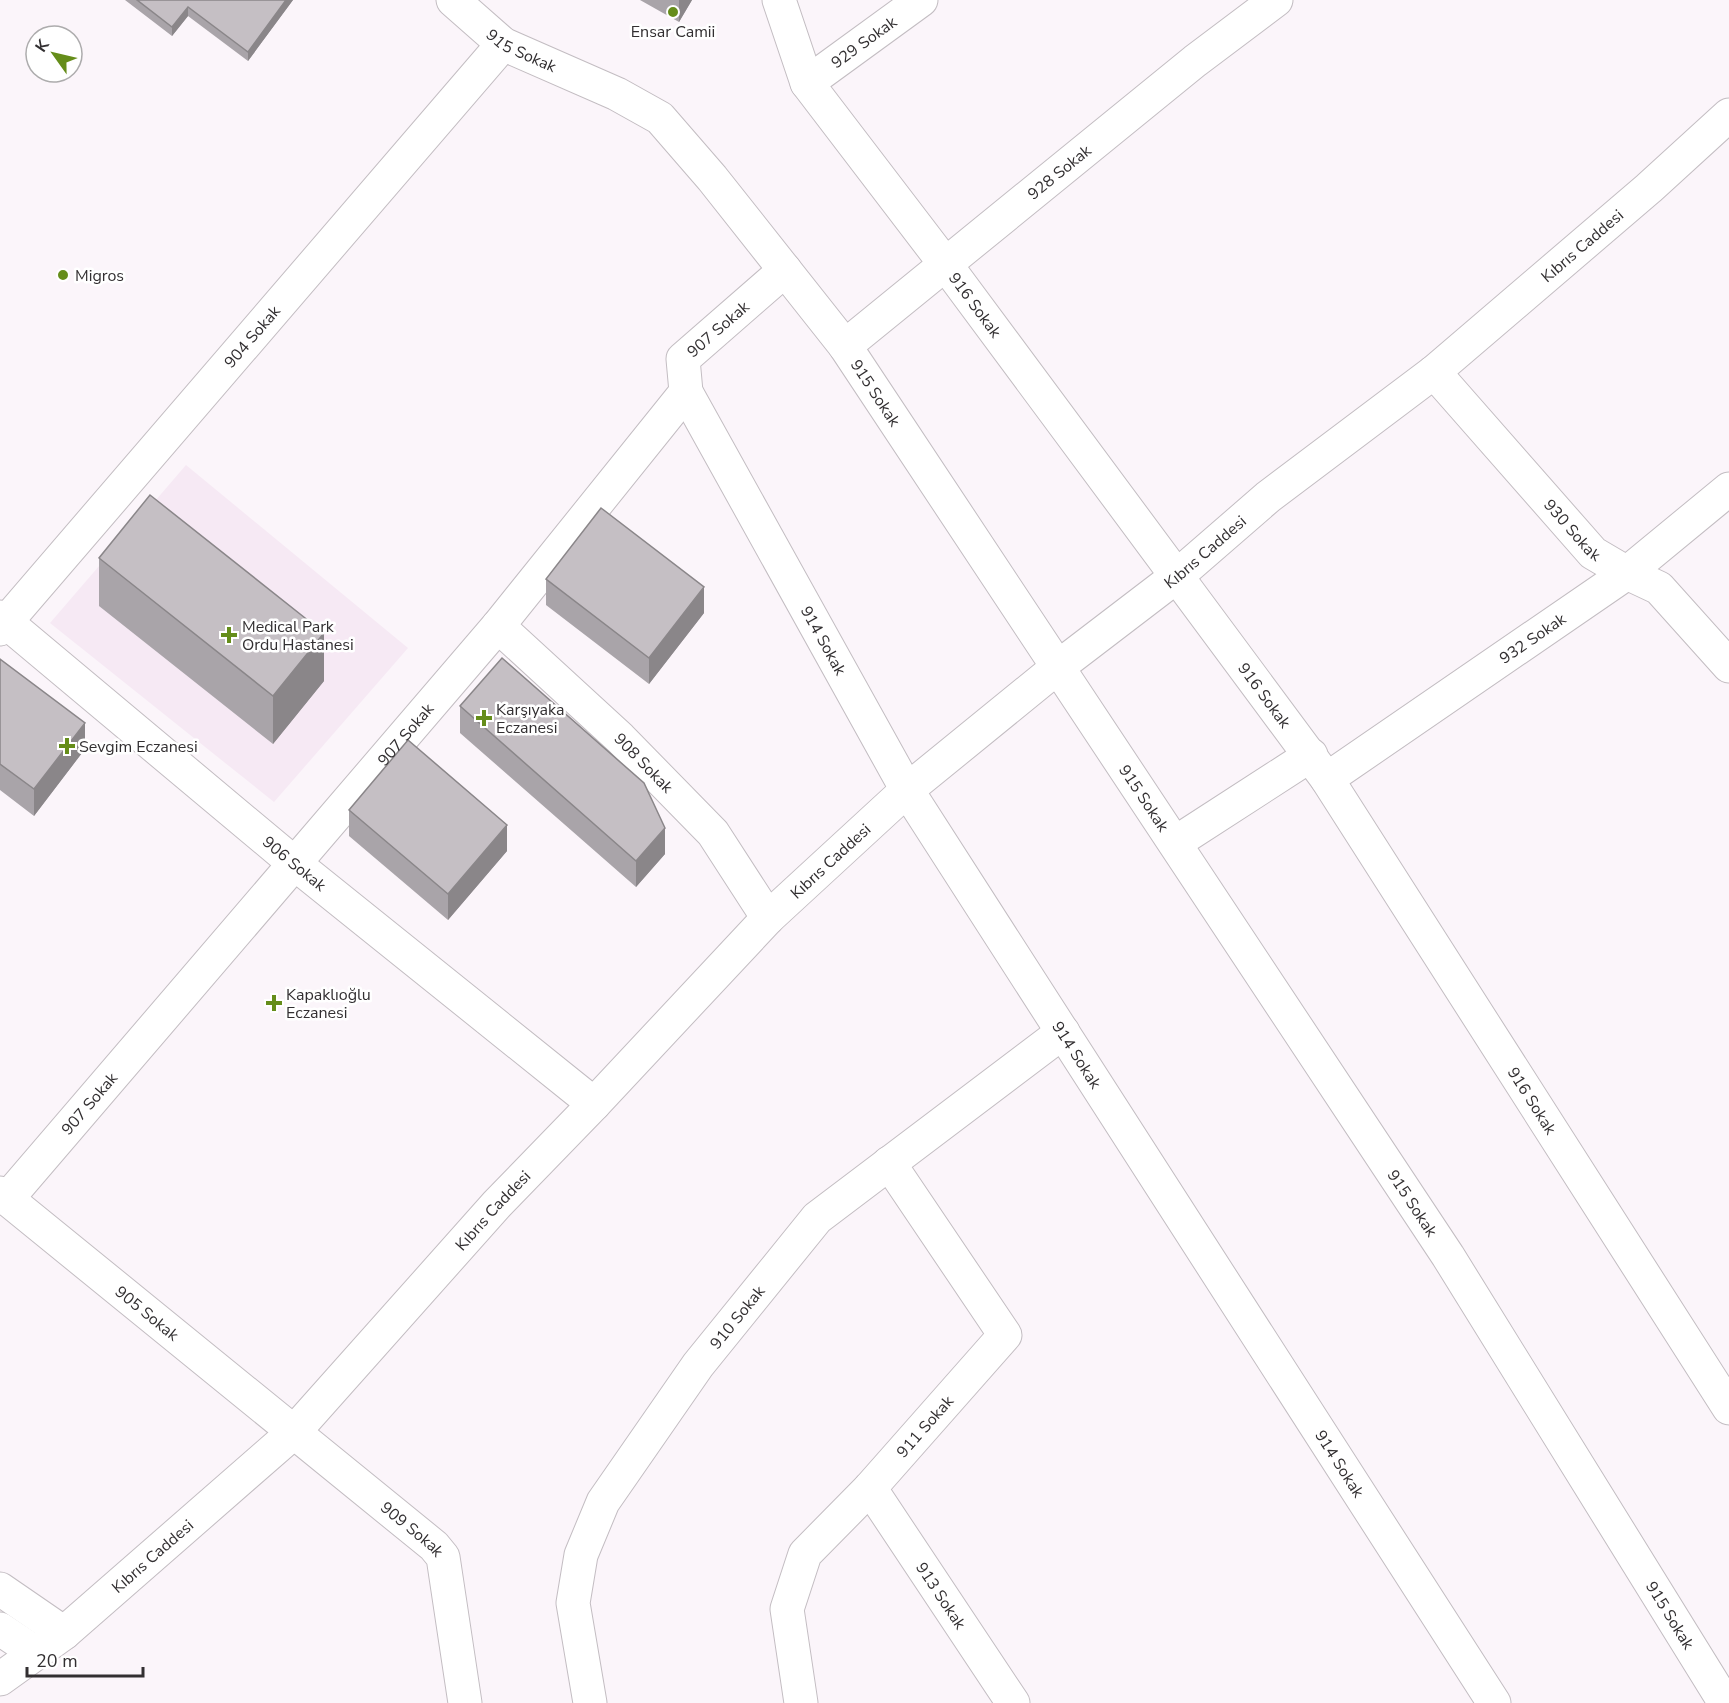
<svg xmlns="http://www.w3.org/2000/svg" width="1729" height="1703" font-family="'Nunito Sans',sans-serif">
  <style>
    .built { fill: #f6e9f4 }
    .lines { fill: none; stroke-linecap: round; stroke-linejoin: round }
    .minor-casing { stroke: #c3bdc2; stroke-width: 35 }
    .minor { stroke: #fff; stroke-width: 33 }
    .wall { fill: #a9a4a9 }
    .shaded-wall { fill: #8a8689 }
    .building { fill: #c5bfc4; stroke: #8a8689; stroke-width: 1.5 }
    .poi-dot { fill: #658d1a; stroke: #fff; stroke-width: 2 }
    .labels { text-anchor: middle; stroke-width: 5; stroke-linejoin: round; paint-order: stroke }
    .poi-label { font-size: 16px; fill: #322f31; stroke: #fff; text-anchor: start }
    .street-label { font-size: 16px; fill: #322f31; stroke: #fff }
  </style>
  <rect width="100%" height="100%" fill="#fbf5fa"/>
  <path class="built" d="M186,465L408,648L274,802L50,623Z"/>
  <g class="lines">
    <g class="minor-casing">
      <g id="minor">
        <path id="s1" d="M453,0L503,44L617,94L660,118L712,178L845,346L1448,1256L1725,1703"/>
        <path id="s2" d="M779,0L807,83L946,265L1327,779L1729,1408"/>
        <path id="s3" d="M807,83L921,0"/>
        <path id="s4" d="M845,346L1195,61L1276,0"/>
        <path id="s5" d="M1434,372L1593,553L1627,573L1659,588L1729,666"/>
        <path id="s6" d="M686,392L907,790L1494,1703"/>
        <path id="s7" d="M0,617L294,863L594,1104"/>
        <path id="s8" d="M498,626L620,738L713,833L768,918"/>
        <path id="s9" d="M0,629L503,44"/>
        <path id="s10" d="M1327,779L1627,573L1729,489"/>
        <path d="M1175,843L1311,755"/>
        <path id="s11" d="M0,1193L434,1546L443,1557L465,1703"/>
        <path id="s12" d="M7,1199L498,626L686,392L683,359L785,270"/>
        <path id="s13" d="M870,1488L1013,1703"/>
        <path d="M0,1589L64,1633"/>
        <path d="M0,1629L36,1653"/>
        <path id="s14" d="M0,1679L64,1633L294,1432L497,1204L594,1104L768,918L907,790L1058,667L1177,576L1268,497L1434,372L1649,188L1729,115"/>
        <path id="s15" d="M590,1703L573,1603L581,1555L603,1502L698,1365L817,1218L1063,1032"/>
        <path id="s16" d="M801,1703L787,1609L805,1554L870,1488L1005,1335L889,1163"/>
      </g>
    </g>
    <use href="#minor" class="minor"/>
  </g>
  <path class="wall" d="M125,0H293L248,61L188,16L172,36Z
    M640,0H692L679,22Z
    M99,558L324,681L273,744L99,606Z
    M546,579L704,613L649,684L546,605Z
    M0,659L85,749L34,816L0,790Z
    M460,706L665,854L636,887L460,733Z
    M349,810L507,851L448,920L349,836Z"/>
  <path class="shaded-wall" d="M286,0H293L248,61V52Z
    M679,0H692L679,22Z
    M188,7V16L172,36V27Z
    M704,587V613L649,684V658Z
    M324,633V681L273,744V696Z
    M85,723V749L34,816V789Z
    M507,825V851L448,920V894Z
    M665,828V854L636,887V861Z"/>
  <path class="building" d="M137,0H286L248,52L188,7L172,27Z
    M150,495L324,633L273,696L99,558Z
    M601,508L704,587L649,658L546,579Z
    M502,658L644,783L665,828L636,861L460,706Z
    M0,659L85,723L34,789L0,764Z
    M408,740L507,825L448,894L349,810Z"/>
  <g class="poi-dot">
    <circle cx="673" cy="12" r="6"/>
    <circle cx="63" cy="275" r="6"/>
    <path d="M226 626h6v6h6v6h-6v6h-6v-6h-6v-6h6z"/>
    <path d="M481 709h6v6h6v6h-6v6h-6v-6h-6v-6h6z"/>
    <path d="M64 737h6v6h6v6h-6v6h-6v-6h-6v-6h6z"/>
    <path d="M271 994h6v6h6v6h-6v6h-6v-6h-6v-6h6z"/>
  </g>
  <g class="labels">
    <g class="poi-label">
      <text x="673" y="37" text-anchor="middle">Ensar Camii</text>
      <text x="75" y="281">Migros</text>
      <text x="242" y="632">Medical Park<tspan x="242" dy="18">Ordu Hastanesi</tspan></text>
      <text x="496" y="715">Karşıyaka<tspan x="496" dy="18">Eczanesi</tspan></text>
      <text x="79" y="752">Sevgim Eczanesi</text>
      <text x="286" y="1000">Kapaklıoğlu<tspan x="286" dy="18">Eczanesi</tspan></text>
    </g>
    <g class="street-label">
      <text dy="6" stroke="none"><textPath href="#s3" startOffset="70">929 Sokak</textPath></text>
      <text dy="6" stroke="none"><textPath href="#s1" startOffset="86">915 Sokak</textPath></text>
      <text dy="6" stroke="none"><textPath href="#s4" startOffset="276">928 Sokak</textPath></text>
      <text dy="6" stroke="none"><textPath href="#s14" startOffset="2140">Kıbrıs Caddesi</textPath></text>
      <text dy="6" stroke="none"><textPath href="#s2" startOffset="366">916 Sokak</textPath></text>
      <text dy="6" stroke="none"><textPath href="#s12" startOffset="1134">907 Sokak</textPath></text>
      <text dy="6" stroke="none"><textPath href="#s9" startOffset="386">904 Sokak</textPath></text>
      <text dy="6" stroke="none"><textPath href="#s1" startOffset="590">915 Sokak</textPath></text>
      <text dy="6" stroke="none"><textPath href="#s5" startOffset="210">930 Sokak</textPath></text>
      <text dy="6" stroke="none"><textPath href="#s14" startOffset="1654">Kıbrıs Caddesi</textPath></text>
      <text dy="6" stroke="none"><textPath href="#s10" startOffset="249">932 Sokak</textPath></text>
      <text dy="6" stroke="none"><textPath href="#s6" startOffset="284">914 Sokak</textPath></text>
      <text dy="6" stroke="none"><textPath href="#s2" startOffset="852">916 Sokak</textPath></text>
      <text dy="6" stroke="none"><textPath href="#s12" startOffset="612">907 Sokak</textPath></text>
      <text dy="6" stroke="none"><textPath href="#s8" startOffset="200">908 Sokak</textPath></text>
      <text dy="6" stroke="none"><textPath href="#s1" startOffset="1076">915 Sokak</textPath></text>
      <text dy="6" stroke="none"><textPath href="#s14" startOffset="1168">Kıbrıs Caddesi</textPath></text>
      <text dy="6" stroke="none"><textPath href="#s7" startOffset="384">906 Sokak</textPath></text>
      <text dy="6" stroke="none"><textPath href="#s6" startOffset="770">914 Sokak</textPath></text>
      <text dy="6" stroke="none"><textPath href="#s2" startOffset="1338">916 Sokak</textPath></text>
      <text dy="6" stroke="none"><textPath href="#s12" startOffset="126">907 Sokak</textPath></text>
      <text dy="6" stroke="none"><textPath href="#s1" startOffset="1562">915 Sokak</textPath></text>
      <text dy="6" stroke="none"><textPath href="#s14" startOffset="682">Kıbrıs Caddesi</textPath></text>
      <text dy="6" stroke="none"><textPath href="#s11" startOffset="190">905 Sokak</textPath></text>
      <text dy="6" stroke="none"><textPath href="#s15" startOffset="436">910 Sokak</textPath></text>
      <text dy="6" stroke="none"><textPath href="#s16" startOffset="328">911 Sokak</textPath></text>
      <text dy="6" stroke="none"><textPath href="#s6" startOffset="1256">914 Sokak</textPath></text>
      <text dy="6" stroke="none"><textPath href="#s11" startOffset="532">909 Sokak</textPath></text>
      <text dy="6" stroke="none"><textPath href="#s14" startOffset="196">Kıbrıs Caddesi</textPath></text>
      <text dy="6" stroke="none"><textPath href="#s13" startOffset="129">913 Sokak</textPath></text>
      <text dy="6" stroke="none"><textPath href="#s1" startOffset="2048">915 Sokak</textPath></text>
    </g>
  </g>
  <g transform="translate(54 54) rotate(304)"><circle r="28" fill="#ffffff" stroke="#adacad" stroke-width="1.5"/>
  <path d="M0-4.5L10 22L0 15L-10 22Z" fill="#658d1a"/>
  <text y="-9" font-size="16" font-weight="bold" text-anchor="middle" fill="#322f31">K</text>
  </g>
  <path d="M27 1667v9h116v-9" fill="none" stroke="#322f31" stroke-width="3"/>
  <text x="36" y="1667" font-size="18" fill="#322f31" stroke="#ffffff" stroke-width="4.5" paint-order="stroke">20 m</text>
</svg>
